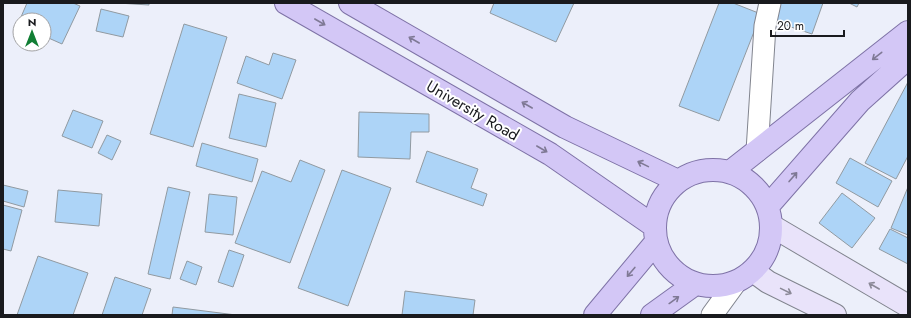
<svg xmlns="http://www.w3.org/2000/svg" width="911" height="318" font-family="Jost,sans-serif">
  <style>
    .building { fill: #add4f7; stroke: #919aa1 }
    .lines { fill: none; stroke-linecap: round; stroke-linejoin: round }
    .street-casing { stroke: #81848e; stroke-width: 23 }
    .secondary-casing { stroke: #81848e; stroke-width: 24 }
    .primary-casing { stroke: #7e72a6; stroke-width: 24 }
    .street { stroke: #fff; stroke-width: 21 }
    .secondary { stroke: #e9e3fa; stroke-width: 22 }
    .primary { stroke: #d3c7f6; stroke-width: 22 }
    .oneway { stroke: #7f7995 }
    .oneway2 { stroke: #8b8997 }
    .labels { text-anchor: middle; stroke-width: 4; stroke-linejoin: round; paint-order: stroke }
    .street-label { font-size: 16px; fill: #191a1e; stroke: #fff }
  </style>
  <rect width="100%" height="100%" fill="#eceffa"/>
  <path class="building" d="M27,3H73L80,6L62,44L44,36V20H20V25L18,24Z
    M118,3H149V5Z
    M494,3H574L556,42L490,13Z
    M719,3H733L761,14L719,121L679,106Z
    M776,3H823L812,34L770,20Z
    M849,3H859L857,7Z
    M101,9L129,16L123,37L96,31Z
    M184,24L227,37L193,147L150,134Z
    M273,53L296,60L282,99L237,83L246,56L269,65Z
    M908,82V156L896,179L865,163Z
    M239,94L276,103L266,147L229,138Z
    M73,110L103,121L92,148L62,136Z
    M359,112L429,114V132H411L410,159L358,157Z
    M107,135L121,141L112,160L98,153Z
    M202,143L258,159L252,182L196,166Z
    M427,151L478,169L471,188L487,194L483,206L416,182Z
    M850,158L892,181L878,207L836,183Z
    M300,160L325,170L290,263L235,243L262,171L291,182Z
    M342,170L391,188L348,306L298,288Z
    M3,185L28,191L24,207L3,201Z
    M168,187L190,192L170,279L148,274Z
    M908,187V235L891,228Z
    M58,190L102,194L99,226L55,222Z
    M842,193L875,218L852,248L819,223Z
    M209,194L237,197L233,235L205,232Z
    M3,205L22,210L11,251L3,249Z
    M890,229L908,238V264L879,249Z
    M229,250L244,255L233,287L218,282Z
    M38,256L88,273L73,315H17Z
    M187,261L202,267L196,285L180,279Z
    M115,277L151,289L142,315H102Z
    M405,291L475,300L473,315H402Z
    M173,307L236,315H172Z"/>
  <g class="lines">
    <g class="street-casing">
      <path id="street" d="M757,151L765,26L770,3
        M712,315L736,282"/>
    </g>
    <g class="secondary-casing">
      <path id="secondary" d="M772,226L908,306
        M753,271L768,282L835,315"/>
    </g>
    <g class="primary-casing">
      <path id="primary" d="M286,3L550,154L654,226
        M350,3L565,127L678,181
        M655 228a58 58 0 1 1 116 0a58 58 0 1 1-116 0Z
        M730,172L908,32
        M768,206L860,101L908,58
        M595,315L656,242
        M652,315L695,284"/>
    </g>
    <use href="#street" class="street"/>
    <use href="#secondary" class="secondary"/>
    <use href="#primary" class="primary"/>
  </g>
  <defs><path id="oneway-shaft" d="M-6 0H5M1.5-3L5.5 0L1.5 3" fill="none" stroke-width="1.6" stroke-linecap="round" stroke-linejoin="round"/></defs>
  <g class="oneway">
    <use href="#oneway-shaft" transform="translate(320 22) rotate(30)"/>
    <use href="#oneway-shaft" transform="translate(414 40) rotate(-150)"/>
    <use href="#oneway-shaft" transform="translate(877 56) rotate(142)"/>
    <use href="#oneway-shaft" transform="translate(527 105) rotate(-150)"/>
    <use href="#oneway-shaft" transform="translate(542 149) rotate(30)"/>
    <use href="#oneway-shaft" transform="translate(643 164) rotate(-154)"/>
    <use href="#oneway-shaft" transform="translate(793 177) rotate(-49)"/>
    <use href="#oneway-shaft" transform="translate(631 272) rotate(130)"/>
    <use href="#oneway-shaft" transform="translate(674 300) rotate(-36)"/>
  </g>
  <g class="oneway2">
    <use href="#oneway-shaft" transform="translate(874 286) rotate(-150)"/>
    <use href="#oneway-shaft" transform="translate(786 291) rotate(26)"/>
  </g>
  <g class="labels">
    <g class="street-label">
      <text transform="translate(473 110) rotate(30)" y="6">University Road</text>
    </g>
  </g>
  <rect width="911" height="318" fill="none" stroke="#191a1e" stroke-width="8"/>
  <g transform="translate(32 32)"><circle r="19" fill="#ffffff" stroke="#a3a3a5"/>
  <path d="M0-3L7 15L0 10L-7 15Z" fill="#117e34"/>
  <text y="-6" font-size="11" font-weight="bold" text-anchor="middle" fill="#191a1e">N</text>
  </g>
  <path d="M771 30v6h73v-6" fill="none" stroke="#191a1e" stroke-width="2"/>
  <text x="777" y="30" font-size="12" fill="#191a1e" stroke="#ffffff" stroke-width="3" paint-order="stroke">20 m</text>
</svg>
